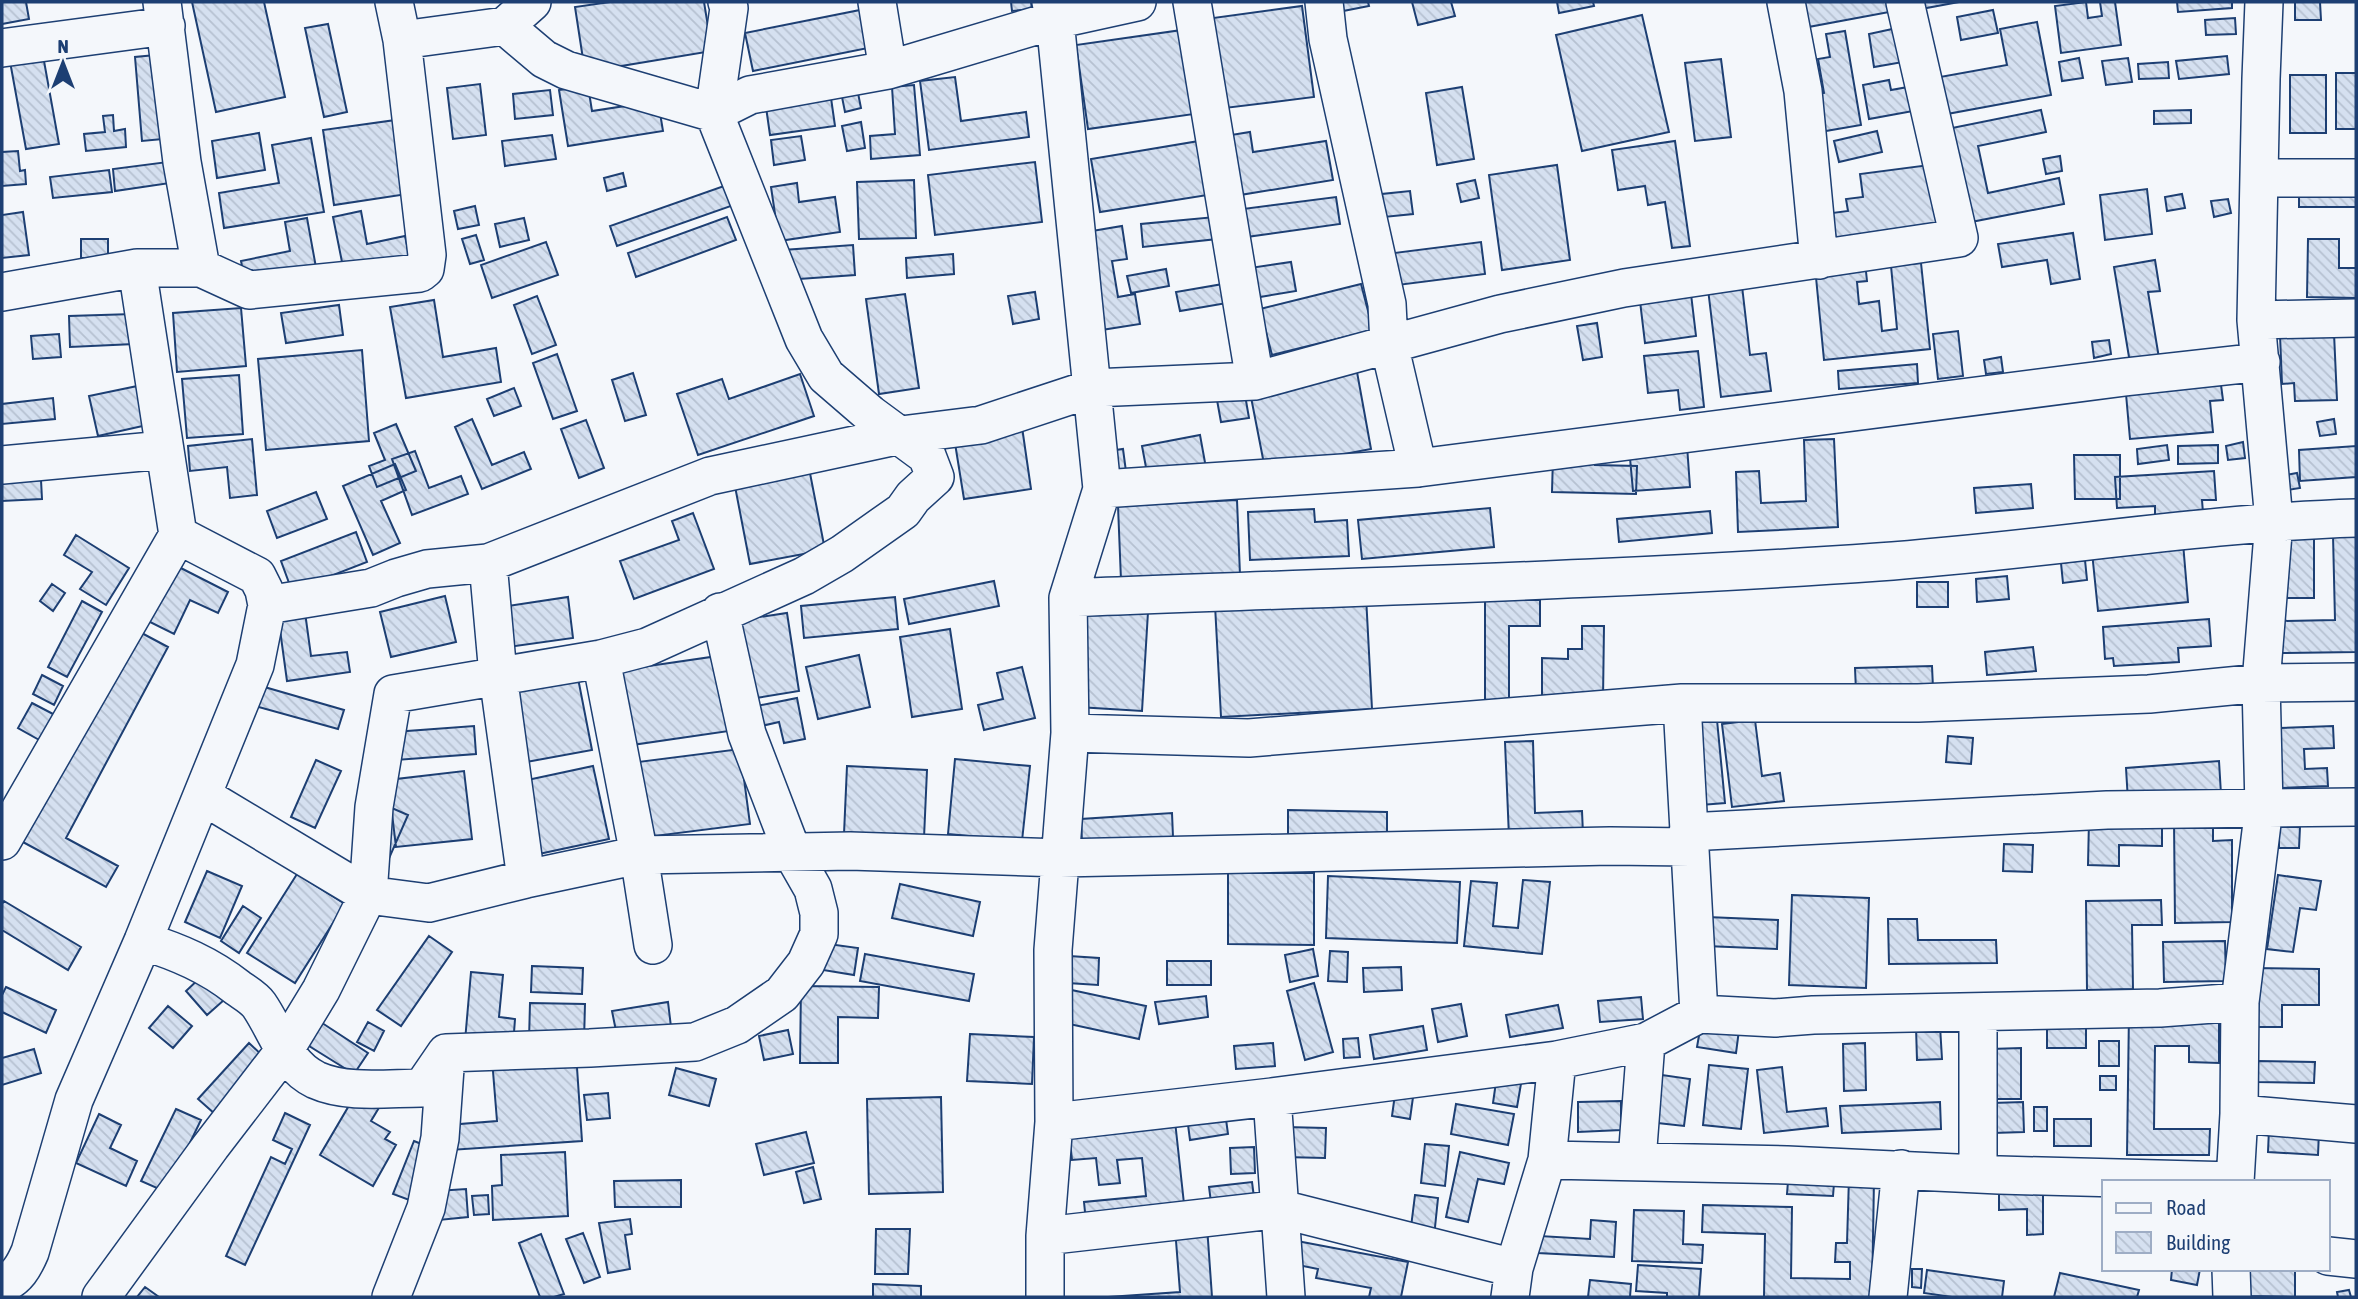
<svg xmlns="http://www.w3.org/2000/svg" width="2358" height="1299" font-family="'Asap Condensed',sans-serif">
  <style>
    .building { fill: url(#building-back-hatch); stroke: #1d3f73; stroke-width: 2 }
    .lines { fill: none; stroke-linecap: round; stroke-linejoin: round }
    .minor-casing { stroke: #1d3f73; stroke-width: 40 }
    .minor { stroke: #f4f7fb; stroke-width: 37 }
  </style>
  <defs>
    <pattern id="building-back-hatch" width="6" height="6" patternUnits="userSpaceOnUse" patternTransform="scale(1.75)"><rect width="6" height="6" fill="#d5e0f0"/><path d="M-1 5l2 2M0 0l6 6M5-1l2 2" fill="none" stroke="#b6c1d1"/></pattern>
  </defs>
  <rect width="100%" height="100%" fill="#f4f7fb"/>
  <path class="building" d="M2,2H26L29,19L2,24Z
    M192,2H264L285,97L216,112Z
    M610,2H704L712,51L585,72L575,7Z
    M1011,2H1031L1032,9L1012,11Z
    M1341,2H1368L1369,6L1343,11Z
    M1412,2H1451L1455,16L1418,25Z
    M1557,2H1593L1594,6L1559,13Z
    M1798,2H1898L1900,10L1803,28Z
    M1920,2H1959L1921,9Z
    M2086,2L2088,18L2102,16L2100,2H2115L2121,45L2061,53L2055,6Z
    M2177,2H2232V8L2178,12Z
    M2295,2H2320L2321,20H2295Z
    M1302,6L1314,97L1225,108L1213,18Z
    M860,10L868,48L753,71L745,33Z
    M1993,10L1998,33L1961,40L1957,17Z
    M1642,15L1669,132L1582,151L1556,35Z
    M2235,18L2236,34L2206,35L2205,20Z
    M2037,22L2051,95L1947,114L1940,77L2007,65L2000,29Z
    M328,24L347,112L324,117L305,28Z
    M1897,28L1903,62L1874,67L1869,34Z
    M1182,30L1194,114L1088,129L1076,45Z
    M1845,31L1861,125L1814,133L1808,95L1824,93L1818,59L1830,57L1826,34Z
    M42,50L59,144L26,149L9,56Z
    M166,54L173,138L142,141L135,57Z
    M2227,56L2229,74L2179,79L2176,61Z
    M2079,58L2083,78L2062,81L2059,62Z
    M2128,58L2132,82L2106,85L2102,61Z
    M1721,59L1731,137L1695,141L1685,63Z
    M2168,62L2169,78L2139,79L2138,64Z
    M2336,73H2356V129H2336Z
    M2290,75H2326V133H2290Z
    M955,77L961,121L1026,112L1029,137L929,150L920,81Z
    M1889,80L1891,90L1919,85L1924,109L1869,119L1863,85Z
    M480,84L486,135L453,139L447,88Z
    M914,85L920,155L871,159L870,136L895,134L892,87Z
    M588,86L592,111L658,101L663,131L568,146L559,90Z
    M1462,87L1474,159L1437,165L1426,93Z
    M550,90L553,115L515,119L513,94Z
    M858,93L861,108L845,112L842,97Z
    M831,98L835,126L770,135L766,107Z
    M2041,110L2046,132L1978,146L1988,193L2059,178L2064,204L1971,222L1952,128Z
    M2191,110V123L2154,124V111Z
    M113,115L114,131L125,129L126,147L86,151L84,134L105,132L103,116Z
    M403,119L414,193L334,205L323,130Z
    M861,122L865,148L847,151L842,126Z
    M1877,131L1882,152L1839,162L1834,141Z
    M1250,132L1253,152L1326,141L1333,180L1240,195L1231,135Z
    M259,133L265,170L217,178L212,141Z
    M552,135L556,159L505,166L502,141Z
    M801,136L805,160L774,165L771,140Z
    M311,138L324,212L224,228L219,193L279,183L272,145Z
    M1205,140L1214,194L1100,212L1091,159Z
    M1675,141L1690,246L1672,248L1665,202L1648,205L1645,186L1618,190L1612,150Z
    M18,151L20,171L25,170L26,184L2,186V152Z
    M2060,156L2062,171L2046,174L2043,159Z
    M175,161L177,182L115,191L113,169Z
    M1035,162L1042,222L935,235L928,175Z
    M1557,165L1570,260L1502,270L1489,175Z
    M1929,165L1937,226L1836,240L1832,213L1848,211L1846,199L1863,197L1860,174Z
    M109,170L112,192L53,198L50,177Z
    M623,173L626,186L607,191L604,178Z
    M914,180L916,238L859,239L857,182Z
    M1475,180L1479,198L1461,202L1457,184Z
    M797,183L799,202L835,197L840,232L779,241L771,187Z
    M2299,184H2356V207H2299Z
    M724,186L731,206L617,246L610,226Z
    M2147,189L2152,234L2105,240L2100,195Z
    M1410,191L1413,214L1384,217L1382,194Z
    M2182,194L2185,208L2167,211L2165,197Z
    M1336,197L1340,224L1239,238L1235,210Z
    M2228,199L2231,213L2214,217L2211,201Z
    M475,206L479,225L458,229L454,211Z
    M361,211L367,244L405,236L410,259L344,272L333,217Z
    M23,212L29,255L2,258V215Z
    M727,217L736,240L636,277L628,253Z
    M1215,217L1217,239L1143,247L1141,224Z
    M307,218L317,273L246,286L241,261L290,251L285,222Z
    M524,218L529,240L500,247L495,224Z
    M1122,226L1127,259L1112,261L1118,297L1135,294L1140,324L1095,331L1080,233Z
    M2073,233L2080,279L2051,284L2047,260L2002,267L1998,244Z
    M476,235L484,260L470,264L462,239Z
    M81,239H108V258H81Z
    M2308,239H2339V268H2356V298L2307,297Z
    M546,242L558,275L492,298L481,265Z
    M1481,242L1485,274L1390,286L1386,254Z
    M853,245L855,275L785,280L783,250Z
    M953,254L954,274L907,278L906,258Z
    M2155,260L2160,291L2148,292L2159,358L2130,363L2114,267Z
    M1291,262L1296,291L1248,299L1243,269Z
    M1865,262L1867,281L1857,282L1859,304L1879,301L1882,331L1897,329L1891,266L1921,263L1930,349L1824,360L1815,267Z
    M1166,269L1169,286L1131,293L1127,276Z
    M1223,284L1227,303L1180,311L1176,292Z
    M1361,284L1373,330L1272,355L1260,309Z
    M1742,286L1750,355L1766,353L1771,391L1721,397L1708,289Z
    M1035,292L1039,319L1013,324L1008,296Z
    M905,294L919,388L879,394L866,299Z
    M1691,294L1696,336L1645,343L1640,301Z
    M537,296L556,345L532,354L514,305Z
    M434,300L443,357L496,348L501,382L406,398L390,307Z
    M339,305L343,335L286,343L281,313Z
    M241,308L246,366L177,372L173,313Z
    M133,314L134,344L70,347L69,316Z
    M1597,323L1602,357L1583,360L1577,326Z
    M1958,331L1963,376L1938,379L1933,334Z
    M2334,333L2337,400L2295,401L2294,383L2282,384L2280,335Z
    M59,334L61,357L33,359L31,336Z
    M2109,340L2111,354L2094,358L2092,342Z
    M362,350L369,441L266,450L258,359Z
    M1698,351L1704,407L1680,410L1678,390L1648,393L1644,356Z
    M557,354L577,411L553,419L533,363Z
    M2001,357L2003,372L1986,374L1984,360Z
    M1917,364L1918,383L1839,389L1838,371Z
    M1357,372L1371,449L1265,469L1250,392Z
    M633,373L646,415L625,421L612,380Z
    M800,374L814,416L698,455L677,394L722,379L729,399Z
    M239,375L243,434L187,438L182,379Z
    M147,384L156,423L98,436L89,396Z
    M2221,385L2223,400L2210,401L2213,432L2130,439L2126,394Z
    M514,388L521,406L494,416L487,399Z
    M1245,395L1249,418L1221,422L1217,400Z
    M53,398L55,419L2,424V404Z
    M1685,418L1690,487L1633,491L1630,458H1638L1636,421Z
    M472,419L492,465L524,452L531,469L482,489L455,427Z
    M2334,419L2336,434L2320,436L2317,422Z
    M586,420L604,468L579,478L561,429Z
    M396,424L416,471L377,487L369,466L385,460L374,433Z
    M1022,427L1031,489L964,499L954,437Z
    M1200,435L1206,468L1148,478L1142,446Z
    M252,439L257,495L230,498L227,467L190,471L188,446Z
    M1834,439L1838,527L1738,532L1736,472L1759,471L1761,503L1806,501L1804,440Z
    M2243,442L2245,458L2228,460L2226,446Z
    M2167,445L2169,460L2138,464L2137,449Z
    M2218,445V463L2178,464V446Z
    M2356,446V477L2300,481L2299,450Z
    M1123,449L1127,479L1102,452Z
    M415,451L429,488L461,476L468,494L412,515L392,459Z
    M2074,455H2120V499H2075Z
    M1553,456L1595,458V465L1637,466L1636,494L1552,492Z
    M808,463L825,550L750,564L733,476Z
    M395,464L406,490L381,501L400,543L373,555L343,486Z
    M2214,471L2216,500H2202L2203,513L2155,516V506L2117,508L2115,477Z
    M2297,473L2300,488L2282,491L2280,476Z
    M41,480L42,499L2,501V481Z
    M2031,484L2033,508L1976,513L1974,488Z
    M316,492L327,519L277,538L267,511Z
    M1237,500L1240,575L1121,580L1118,506Z
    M1490,508L1494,547L1362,559L1358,520Z
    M1314,509L1315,522L1347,520L1349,556L1250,560L1248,512Z
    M1710,511L1712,533L1619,542L1617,519Z
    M693,513L714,569L634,599L620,561L679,540L672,521Z
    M356,532L367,562L292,591L281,561Z
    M2356,534V652L2281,653L2280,621L2335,620L2333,535Z
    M76,535L129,568L106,605L80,589L92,572L64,555Z
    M2278,536H2314V598H2278Z
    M2183,543L2188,602L2098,611L2092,552Z
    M2085,560L2087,580L2063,583L2061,563Z
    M169,562L228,592L218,613L190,600L174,634L142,618Z
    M2007,576L2009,599L1977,602L1976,579Z
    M994,581L999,606L909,624L904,599Z
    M1917,582H1948V607H1917Z
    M52,584L65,593L53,611L40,601Z
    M445,596L456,642L391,657L380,612Z
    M1366,596L1372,709L1221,717L1215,605Z
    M568,597L573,638L501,648L495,608Z
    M895,597L898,629L804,638L801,606Z
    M1485,600H1540V626H1509V706H1485Z
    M82,601L102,612L67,677L48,667Z
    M304,605L311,656L347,652L350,672L287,681L277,608Z
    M1084,608L1148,612L1142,711L1078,707Z
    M787,613L799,691L744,700L732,621Z
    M2209,619L2211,646L2178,648L2179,662L2114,666L2113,658L2105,659L2103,627Z
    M1582,626H1604L1603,699L1542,698V658L1568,659V649H1582Z
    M950,629L962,709L912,717L900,637Z
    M136,630L168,647L66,838L118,866L106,887L21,841Z
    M2033,647L2036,671L1987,675L1985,652Z
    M859,655L870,707L818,719L806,667Z
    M718,656L729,731L625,746L614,671Z
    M1932,666L1933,688L1856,691L1855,668Z
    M1022,667L1035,718L984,730L978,705L1003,699L997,673Z
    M577,673L592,750L521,763L506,686Z
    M42,675L63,686L54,705L33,694Z
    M261,686L344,710L338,729L255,706Z
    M797,698L805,739L784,743L779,722L757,727L752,707Z
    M32,703L55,715L41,741L18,728Z
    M1717,720L1725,803L1701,805L1693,722Z
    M1755,720L1762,776L1780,773L1784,801L1732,807L1722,724Z
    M474,726L476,754L396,760L394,732Z
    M2333,726L2334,748L2304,749L2305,769L2327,768L2328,786L2282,788L2280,728Z
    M1948,736L1973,738L1971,764L1946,762Z
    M1533,741L1535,813L1582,811L1583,834L1509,837L1505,742Z
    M740,749L750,824L639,838L630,763Z
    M955,759L1030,766L1022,841L948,834Z
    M316,760L341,771L315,828L291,817Z
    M2219,761L2221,794L2128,801L2126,768Z
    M593,766L609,839L534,855L518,782Z
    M847,766L927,770L924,838L844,834Z
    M464,771L472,839L396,847L388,780Z
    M378,802L408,815L387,863Z
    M1288,810L1387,812V839L1288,838Z
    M1172,813L1173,837L1082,842L1081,819Z
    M2089,820L2162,821V846L2119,845V866L2088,865Z
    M2174,821H2213V841L2232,840V922L2175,923Z
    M2279,827H2300L2299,848H2279Z
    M2004,844L2033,845L2032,872L2003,871Z
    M207,871L242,886L220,938L185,922Z
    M1228,873H1314V945L1228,944Z
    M297,874L345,904L295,983L247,953Z
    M2278,875L2321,881L2316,910L2300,908L2293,952L2267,949Z
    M1328,876L1460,882L1457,943L1326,938Z
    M1523,880L1550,882L1542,954L1464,946L1471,881L1497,883L1493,926L1518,928Z
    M900,884L980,902L973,936L892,918Z
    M1792,895L1869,898L1866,988L1789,985Z
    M2161,900L2162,925H2132L2133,989L2087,990L2086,901Z
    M4,901L81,947L68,970L2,930V904Z
    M243,906L261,918L239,953L221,941Z
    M1707,917L1778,920L1777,949L1706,946Z
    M1888,919H1917L1918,940H1996L1997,963L1889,964Z
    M429,936L452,952L401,1026L377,1010Z
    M2225,941L2226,981L2164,982L2163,942Z
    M821,943L858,948L854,975L817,969Z
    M1313,949L1318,976L1290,982L1285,955Z
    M1330,951L1348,952L1347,982L1328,981Z
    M865,954L974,974L969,1001L860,981Z
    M1069,956L1099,958L1098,985L1068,983Z
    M1167,961H1211V985H1167Z
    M532,966L583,968L582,994L531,992Z
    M1401,967L1402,990L1364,992L1363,968Z
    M2253,968L2319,969V1005H2282V1027H2253Z
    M471,972L503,975L499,1017L515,1019L513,1046L465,1041Z
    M202,976L224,1000L207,1015L186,991Z
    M1314,983L1333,1052L1305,1060L1287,991Z
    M801,986L879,987L878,1018L838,1017V1063H800Z
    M6,987L56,1010L46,1033L2,1012V995Z
    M1067,989L1146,1006L1139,1039L1060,1022Z
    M1206,996L1208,1017L1159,1024L1155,1002Z
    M1641,997L1643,1019L1600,1022L1598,1001Z
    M668,1002L671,1027L617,1036L612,1011Z
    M530,1003L585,1004L584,1041L529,1040Z
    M1461,1004L1467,1036L1438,1042L1432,1009Z
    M1558,1005L1563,1028L1510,1037L1506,1015Z
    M168,1006L192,1026L173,1048L149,1028Z
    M2129,1012H2219V1063L2189,1062V1046H2155L2154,1129H2210L2209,1155H2127Z
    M316,1019L368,1053L354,1074L301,1041Z
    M368,1022L384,1031L374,1051L357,1042Z
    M1701,1024L1739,1030L1736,1053L1697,1047Z
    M2047,1025H2086V1048H2047Z
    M1423,1026L1427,1050L1374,1059L1370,1035Z
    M1940,1026L1942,1059L1917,1060L1916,1027Z
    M788,1030L793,1054L764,1060L759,1036Z
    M970,1034L1034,1037L1032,1084L967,1081Z
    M1358,1038L1360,1057L1344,1058L1343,1039Z
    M2099,1041H2119V1066H2099Z
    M249,1043L266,1059L215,1114L198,1099Z
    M1273,1043L1275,1066L1236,1069L1234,1046Z
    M1865,1043L1866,1090L1844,1091L1843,1044Z
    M2021,1048V1099H1992L1991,1049Z
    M34,1049L41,1073L2,1085V1058Z
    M576,1053L582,1141L450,1150L448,1125L497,1121L492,1059Z
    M2257,1061L2315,1062L2314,1083L2256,1082Z
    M1709,1065L1748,1069L1741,1129L1703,1125Z
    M1782,1067L1787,1112L1826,1108L1828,1126L1764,1133L1757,1070Z
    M676,1068L716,1079L709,1106L669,1095Z
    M1498,1068L1523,1072L1517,1107L1493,1103Z
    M1655,1074L1690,1079L1684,1126L1649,1122Z
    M2100,1076H2116V1090H2100Z
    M1396,1087L1414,1090L1410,1119L1392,1116Z
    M357,1092L380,1106L371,1121L390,1132L385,1139L396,1145L373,1186L320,1155Z
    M608,1093L610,1118L587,1120L584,1095Z
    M941,1097L943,1192L869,1194L867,1099Z
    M1621,1101V1130L1578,1132V1102Z
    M1940,1102L1941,1129L1842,1133L1840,1106Z
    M2023,1102L2024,1132L1993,1133L1992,1103Z
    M1456,1104L1514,1114L1508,1145L1451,1134Z
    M2034,1107H2047V1131H2034Z
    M176,1109L201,1120L166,1192L141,1181Z
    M1225,1112L1228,1134L1190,1140L1187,1117Z
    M285,1113L310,1125L245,1265L226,1256L271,1157L285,1164L292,1149L273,1140Z
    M99,1114L121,1125L110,1148L137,1161L126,1186L76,1163Z
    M2054,1119H2091V1146H2054Z
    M1175,1121L1185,1213L1086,1222L1084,1202L1146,1196L1142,1158L1117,1160L1120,1183L1099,1185L1096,1158L1072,1160L1069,1132Z
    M1285,1127L1326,1128L1325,1158L1284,1157Z
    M2269,1129L2319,1132L2318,1155L2268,1152Z
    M806,1132L814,1163L764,1175L756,1144Z
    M414,1141L434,1149L412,1201L393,1194Z
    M1425,1144L1449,1146L1445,1186L1421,1183Z
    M1254,1147L1255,1173L1231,1174L1230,1148Z
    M565,1152L568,1216L493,1220L492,1186L502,1185L501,1155Z
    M1460,1152L1509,1163L1504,1184L1478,1179L1468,1222L1446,1217Z
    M813,1167L821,1199L804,1203L796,1172Z
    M1789,1169L1835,1171L1833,1196L1787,1194Z
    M1849,1177L1874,1179L1872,1297H1764L1765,1234L1702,1232L1703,1205L1792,1207L1791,1278L1850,1279V1262H1835L1836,1243H1847Z
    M681,1180V1207H615L614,1181Z
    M1252,1182L1255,1205L1212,1210L1209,1187Z
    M466,1189L468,1217L439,1220L437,1191Z
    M1999,1189H2043V1234L2027,1235V1209L1999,1210Z
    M488,1195L489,1214L474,1215L472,1196Z
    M1415,1195L1438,1198L1434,1237L1410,1235Z
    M1634,1210L1684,1211L1683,1244L1703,1245L1702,1263L1632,1261Z
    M630,1219L632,1234L625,1235L630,1269L608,1273L599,1223Z
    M1591,1220L1616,1222L1614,1257L1538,1253L1540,1236L1590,1239Z
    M1207,1226L1212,1297H1108L1180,1292L1175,1228Z
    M876,1229H910L908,1274H875Z
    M583,1233L600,1277L584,1283L566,1239Z
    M541,1234L564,1294L554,1297H540L519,1243Z
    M1297,1241L1408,1262L1401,1297H1369L1371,1288L1316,1278L1318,1269L1293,1264Z
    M1638,1265L1701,1269L1699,1297H1667V1293L1636,1291Z
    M1912,1269H1922L1921,1288L1912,1287Z
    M2172,1269H2200L2197,1285L2171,1280Z
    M2246,1269H2295V1297L2245,1296Z
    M1927,1270L2004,1281L2002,1297H1952L1924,1293Z
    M2060,1273L2139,1290L2137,1297H2054Z
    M1590,1280L1631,1284L1630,1297H1588Z
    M873,1284L921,1286V1297H873Z
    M145,1287L159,1297H137Z
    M2349,1290L2351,1297H2338L2337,1292Z"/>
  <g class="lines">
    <g class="minor-casing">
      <path id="minor" d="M162,2L182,162L201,268
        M877,2L888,70
        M1192,2L1255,381
        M1324,2L1328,39L1387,304L1389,344L1418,468
        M1786,2L1803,91L1819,260
        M505,26L544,59L566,70L714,113L750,95L888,70L1055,20L1137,2
        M402,40L505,26L532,2
        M2,48L166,26
        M2260,178H2356
        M2,292L137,268H201L249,290L420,273L425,269L427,255L402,40L394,2
        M2256,320L2356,318
        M2,465L164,450
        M1102,489L1418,468L2125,377L2261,362
        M488,563L498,675L526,879
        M1068,598C1338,587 1609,581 1878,562C2038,551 2196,523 2356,518
        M267,605L371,588L396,578L427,569L488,563L710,476L901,435L981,425L1093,388L1255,381L1500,314L1624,288L1959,238L1905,2
        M601,659L639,855L653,945
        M1682,703L1699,1014
        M1070,733L1249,738L1682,703H1918L2149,694L2261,683L2356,682
        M203,796L368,895L429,903L526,879L639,855L850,851L1060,858L1610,846L1690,847
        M1688,832L2107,810L2356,807
        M2,841L178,535
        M143,941C178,952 209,965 238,988C245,993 254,998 259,1005C277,1031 285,1065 316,1080C347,1094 388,1088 422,1088L446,1053L590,1048L695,1042L737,1025L782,994L806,963L819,934V913L813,889L793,854L747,734L720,612
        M1978,1012V1174
        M1272,1097L1286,1297
        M2239,1114L2356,1124
        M1054,1122L1272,1097L1557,1060L1646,1042L1699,1014L1775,1018L1813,1015L2160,1008L2240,1002
        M1547,1160L1787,1165L1999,1175L2235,1181
        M1637,1160L1646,1042
        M2235,1182L2239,1114L2240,1002L2264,807L2261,683L2274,521L2256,320L2261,79L2264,2
        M1045,1236L1281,1209L1514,1268
        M2328,1256L2356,1259
        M2231,1269L2232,1297
        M2,1284C17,1279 24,1266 30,1252L74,1100L143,941L255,665L267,605L264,590L257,576L178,535L137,268
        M101,1297L211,1146L284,1051L321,990L368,895L374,807L393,694L601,659L647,647L804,576L842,554L903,511L913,497L935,477L927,456L870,414L826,376L804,339L714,113L729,8L727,2
        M391,1297L426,1208L440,1138L446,1054
        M1045,1297V1236L1054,1122L1053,950L1070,733L1068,598L1102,489L1055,20L1051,2
        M1510,1297L1514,1268L1547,1160L1557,1060
        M1888,1297L1901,1169"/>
    </g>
    <use href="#minor" class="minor"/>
  </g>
  <rect width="2358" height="1299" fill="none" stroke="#1d3f73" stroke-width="7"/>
  <rect x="2102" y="1180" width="228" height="91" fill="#f4f7fb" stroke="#9eadc5" stroke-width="2"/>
  <rect x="2116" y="1203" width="35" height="10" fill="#f4f7fb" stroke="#9eadc5" stroke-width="2"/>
  <text x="2166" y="1215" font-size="21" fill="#1d3f73">Road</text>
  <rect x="2116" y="1232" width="35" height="21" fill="url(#building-back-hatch)" stroke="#9eadc5" stroke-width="2"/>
  <text x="2166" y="1250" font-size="21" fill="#1d3f73">Building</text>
  <g transform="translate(63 63)" stroke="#f4f7fb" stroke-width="5" paint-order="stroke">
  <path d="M0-5L12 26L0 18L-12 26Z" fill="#1d3f73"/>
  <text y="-10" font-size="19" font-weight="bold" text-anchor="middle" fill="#1d3f73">N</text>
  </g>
</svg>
